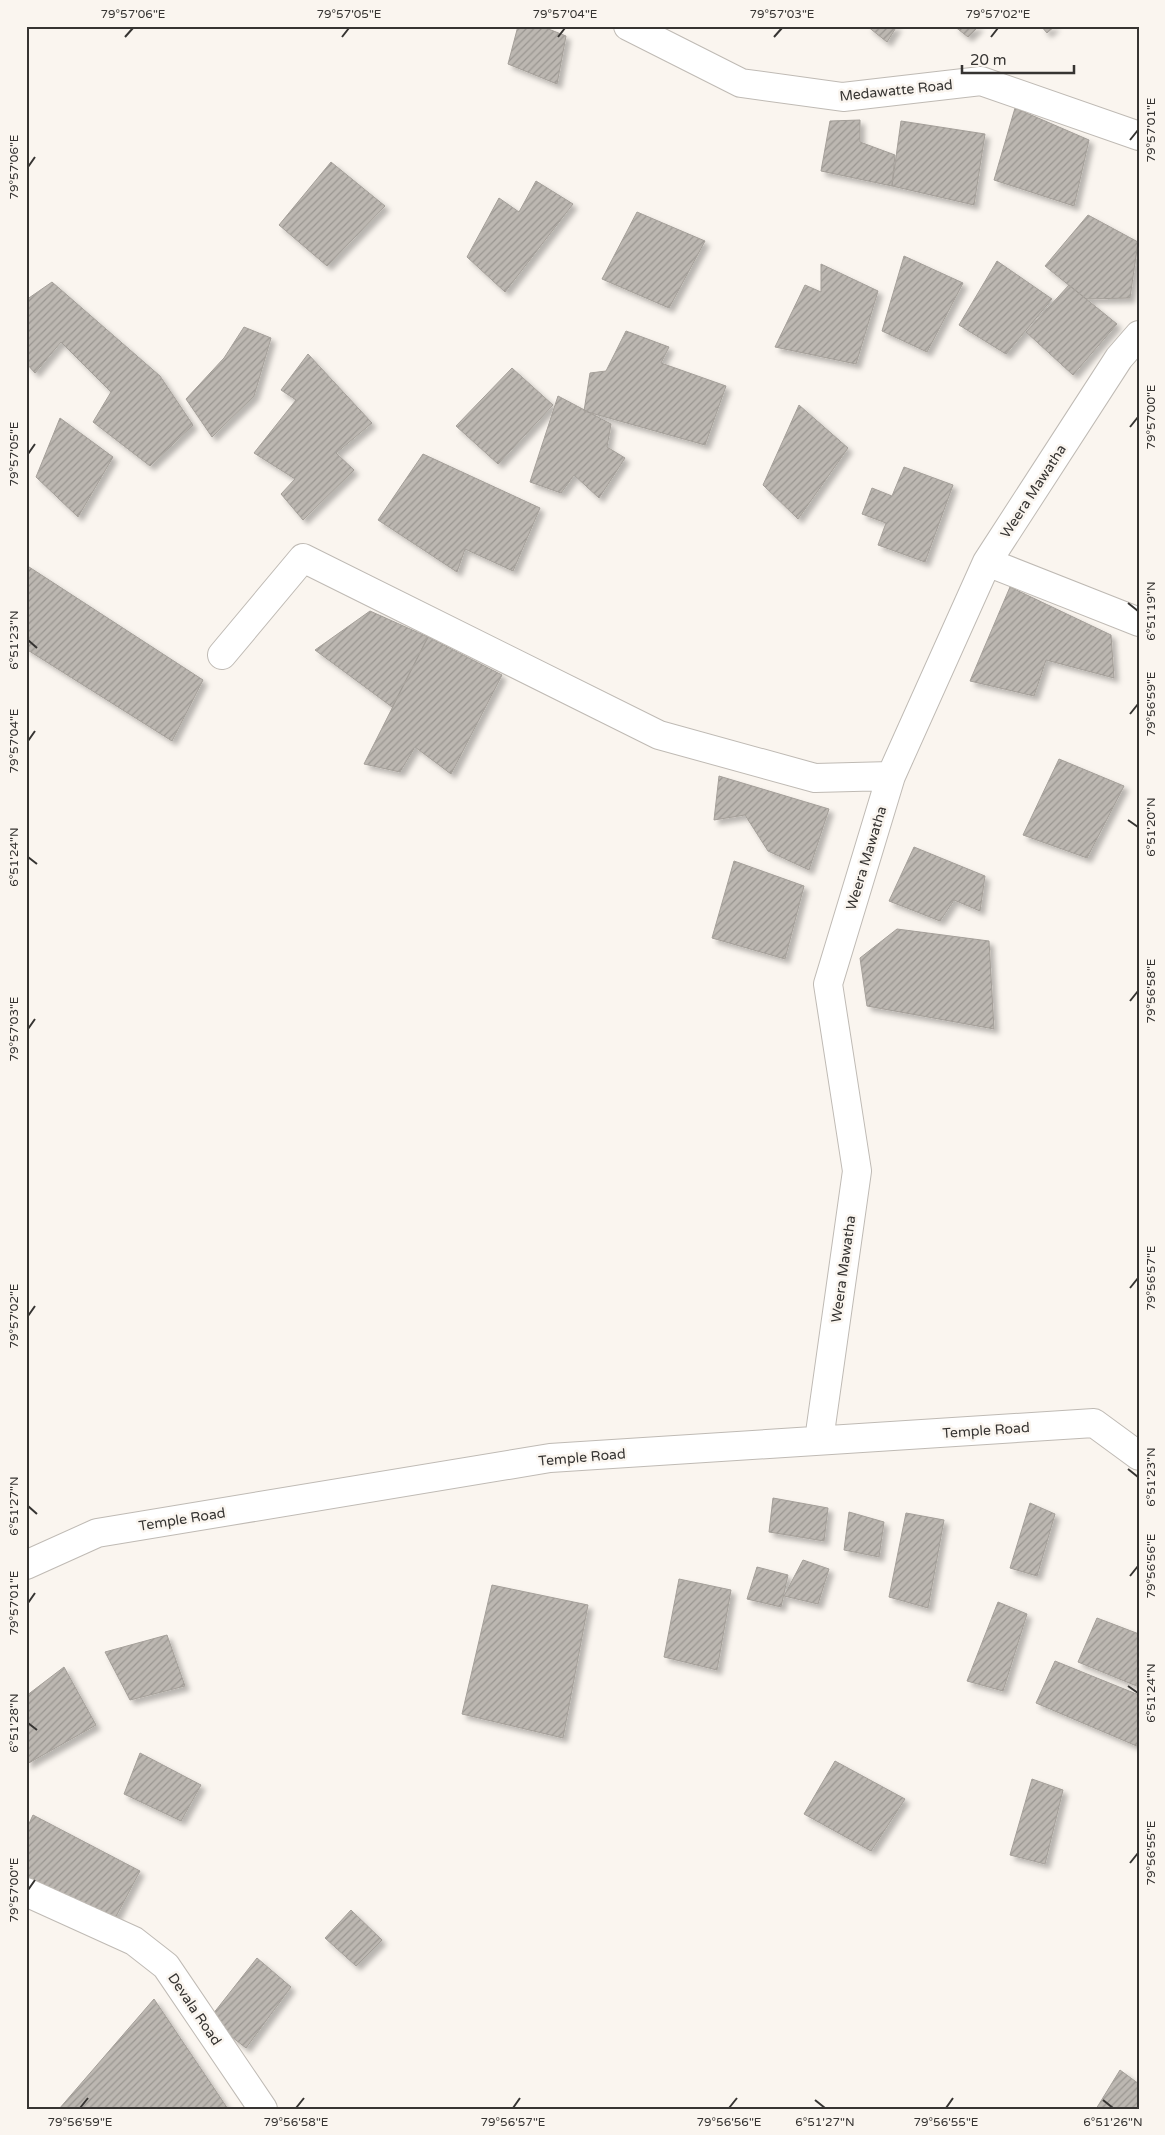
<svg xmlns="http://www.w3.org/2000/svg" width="1165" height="2135" font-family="'Varela Round',sans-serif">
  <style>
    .building { fill: url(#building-hatch); stroke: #a49f99; filter: url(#shadow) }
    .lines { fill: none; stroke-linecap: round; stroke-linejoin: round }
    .minor-casing { stroke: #bfbab4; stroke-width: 30 }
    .minor { stroke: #fff; stroke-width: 28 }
    .ticks { fill: none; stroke: #363432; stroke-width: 2 }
    .labels { text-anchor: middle; stroke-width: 5; stroke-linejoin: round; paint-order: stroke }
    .street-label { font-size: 14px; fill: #363432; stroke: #faf5ef }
    .neatline { fill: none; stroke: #363432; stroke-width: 2 }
    .ticks-label { font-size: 12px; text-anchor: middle; fill: #363432 }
  </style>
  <defs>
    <pattern id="building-hatch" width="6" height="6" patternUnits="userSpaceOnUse" patternTransform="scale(1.25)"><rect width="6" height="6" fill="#bcb7b1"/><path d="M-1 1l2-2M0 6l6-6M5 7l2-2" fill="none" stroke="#9a9691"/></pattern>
    <filter id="shadow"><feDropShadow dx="4.5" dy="4.5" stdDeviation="2.5" flood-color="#0004"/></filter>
  </defs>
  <rect width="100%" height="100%" fill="#faf5ef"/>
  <path class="building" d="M518,26H541L566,36L557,84L508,64Z
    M867,26H897L887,42Z
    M954,26H979L968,37Z
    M1041,26H1055L1047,33Z
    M1015,108L1089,140L1074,206L994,180Z
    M860,120V142L895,155L892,186L821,171L830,121Z
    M901,121L985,134L974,205L892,186Z
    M331,162L385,206L327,266L279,225Z
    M536,181L573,204L505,292L467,257L499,198L519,212Z
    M637,212L705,241L669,308L602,279Z
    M1088,215L1138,242L1130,298L1086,299L1045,266Z
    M904,256L963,283L927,352L882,331Z
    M997,261L1052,299L1006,354L959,325Z
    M821,264L878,291L856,364L775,347L805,285L821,292Z
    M52,282L160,376L193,425L150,466L93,422L111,392L61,342L35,373L26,363V300Z
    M1069,285L1117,324L1073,375L1026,332Z
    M244,327L271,338L254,396L212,437L186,399L224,358Z
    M626,331L669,347L661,363L726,386L705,445L584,411L590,373L606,371Z
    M308,354L372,423L336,453L354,470L303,520L281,494L295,479L254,453L296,400L281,390Z
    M512,368L553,405L498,464L456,426Z
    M558,396L611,424L607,447L625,458L599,498L574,475L561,493L530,482Z
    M799,405L848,448L798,519L763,485Z
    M60,418L113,457L78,517L36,477Z
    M423,454L540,508L513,571L465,549L457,572L378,520Z
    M904,467L953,485L925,562L878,545L886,523L862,514L872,488L892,496Z
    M26,565L203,680L172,741L26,649Z
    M1010,587L1111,635L1114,678L1046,660L1034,696L970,681Z
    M370,611L428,637L392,707L315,650Z
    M428,637L502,675L451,774L415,747L400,772L364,764Z
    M1059,759L1124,786L1087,858L1023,835Z
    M719,776L829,809L809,870L768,851L745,815L714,820Z
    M914,847L985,876L980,911L954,900L940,921L889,901Z
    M734,861L804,886L785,959L712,938Z
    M897,929L989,941L994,1029L867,1006L860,958Z
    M773,1498L828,1508L824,1541L769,1532Z
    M1030,1503L1055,1514L1037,1576L1010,1568Z
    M849,1512L884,1522L879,1557L844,1550Z
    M906,1513L944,1520L928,1608L889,1597Z
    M803,1560L829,1569L818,1604L784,1596Z
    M757,1567L788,1575L781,1607L747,1599Z
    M679,1579L731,1590L717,1670L664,1657Z
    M492,1585L588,1605L563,1738L462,1714Z
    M998,1602L1027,1614L1003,1691L967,1681Z
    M1097,1618L1139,1634V1687L1078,1662Z
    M167,1635L185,1686L130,1700L105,1652Z
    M1055,1661L1139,1695V1747L1036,1703Z
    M64,1667L96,1725L27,1764L26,1696Z
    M140,1753L201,1785L181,1821L124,1794Z
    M835,1761L905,1799L871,1851L804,1814Z
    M1032,1779L1063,1790L1045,1864L1010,1855Z
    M33,1815L140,1871L112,1924L26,1881V1830Z
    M351,1910L382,1940L356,1966L325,1938Z
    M257,1958L291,1987L246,2048L209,2019Z
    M154,1999L228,2109H59Z
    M1120,2070L1139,2084V2109H1096Z"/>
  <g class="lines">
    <g class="minor-casing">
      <path id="minor" d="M628,26L741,83L843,97L981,81L1139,136
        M987,562L1139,622
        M222,655L303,558L659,735L815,778L891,776
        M819,1440L857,1171L828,984L891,776L987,562L1119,358L1139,335
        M26,1565L97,1533L550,1458L1094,1423L1139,1456
        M26,1892L134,1941L166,1966L263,2109"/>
    </g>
    <use href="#minor" class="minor"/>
  </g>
  <path class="ticks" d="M125,37L133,28M342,37L349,28M558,37L565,28M774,37L782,28M991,37L998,28M1130,140L1138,130M28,167L35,157M1130,427L1138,417M28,454L35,444M1128,603L1138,611M28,640L37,648M1130,714L1138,704M28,741L35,731M1128,820L1138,827M28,857L37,864M1130,1001L1138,991M28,1029L35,1019M1130,1288L1138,1278M28,1316L35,1306M1128,1469L1138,1477M28,1506L37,1514M1130,1576L1138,1566M28,1603L35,1593M1128,1686L1138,1693M28,1723L37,1730M1130,1863L1138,1853M28,1890L35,1880M815,2100L825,2108M1103,2100L1113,2108M80,2108L88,2098M296,2108L304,2098M513,2108L520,2098M729,2108L737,2098M946,2108L953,2098"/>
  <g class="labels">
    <g class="street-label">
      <text transform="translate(896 90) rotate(-6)" y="5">Medawatte Road</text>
      <text transform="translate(1033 491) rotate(-57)" y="5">Weera Mawatha</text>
      <text transform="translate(866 858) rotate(-73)" y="5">Weera Mawatha</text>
      <text transform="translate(843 1269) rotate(-82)" y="5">Weera Mawatha</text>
      <text transform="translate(986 1430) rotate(-4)" y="5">Temple Road</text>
      <text transform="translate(582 1457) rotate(-5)" y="5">Temple Road</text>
      <text transform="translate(182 1519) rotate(-9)" y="5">Temple Road</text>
      <text transform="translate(195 2009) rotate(56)" y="5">Devala Road</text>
    </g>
  </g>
  <rect width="1165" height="2135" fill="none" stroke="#faf5ef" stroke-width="55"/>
  <path d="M962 65v8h112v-8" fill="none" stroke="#363432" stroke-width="2.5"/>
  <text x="970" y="65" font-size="15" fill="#363432" stroke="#faf5ef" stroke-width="4" paint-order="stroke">20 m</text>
  <rect x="28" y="28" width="1110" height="2080" class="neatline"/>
  <g class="ticks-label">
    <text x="133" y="18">79°57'06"E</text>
    <text x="349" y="18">79°57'05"E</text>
    <text x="565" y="18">79°57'04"E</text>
    <text x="782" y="18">79°57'03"E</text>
    <text x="998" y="18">79°57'02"E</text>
    <text transform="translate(1151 130) rotate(-90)" y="4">79°57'01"E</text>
    <text transform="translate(14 167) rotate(-90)" y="4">79°57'06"E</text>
    <text transform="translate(1151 417) rotate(-90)" y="4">79°57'00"E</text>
    <text transform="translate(14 454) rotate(-90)" y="4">79°57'05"E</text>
    <text transform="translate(1151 611) rotate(-90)" y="4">6°51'19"N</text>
    <text transform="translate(14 640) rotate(-90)" y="4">6°51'23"N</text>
    <text transform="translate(1151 704) rotate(-90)" y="4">79°56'59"E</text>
    <text transform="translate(14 741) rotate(-90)" y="4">79°57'04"E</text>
    <text transform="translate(1151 827) rotate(-90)" y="4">6°51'20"N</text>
    <text transform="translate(14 857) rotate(-90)" y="4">6°51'24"N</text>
    <text transform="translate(1151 991) rotate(-90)" y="4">79°56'58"E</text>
    <text transform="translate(14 1029) rotate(-90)" y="4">79°57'03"E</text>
    <text transform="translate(1151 1278) rotate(-90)" y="4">79°56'57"E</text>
    <text transform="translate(14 1316) rotate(-90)" y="4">79°57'02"E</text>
    <text transform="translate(1151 1477) rotate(-90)" y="4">6°51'23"N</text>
    <text transform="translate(14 1506) rotate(-90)" y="4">6°51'27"N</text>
    <text transform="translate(1151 1566) rotate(-90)" y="4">79°56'56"E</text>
    <text transform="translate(14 1603) rotate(-90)" y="4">79°57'01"E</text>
    <text transform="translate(1151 1693) rotate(-90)" y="4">6°51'24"N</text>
    <text transform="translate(14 1723) rotate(-90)" y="4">6°51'28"N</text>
    <text transform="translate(1151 1853) rotate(-90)" y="4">79°56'55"E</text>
    <text transform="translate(14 1890) rotate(-90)" y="4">79°57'00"E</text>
    <text x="80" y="2126">79°56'59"E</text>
    <text x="296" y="2126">79°56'58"E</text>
    <text x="513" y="2126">79°56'57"E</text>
    <text x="729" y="2126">79°56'56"E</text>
    <text x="825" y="2126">6°51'27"N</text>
    <text x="946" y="2126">79°56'55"E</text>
    <text x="1113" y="2126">6°51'26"N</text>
  </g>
</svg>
